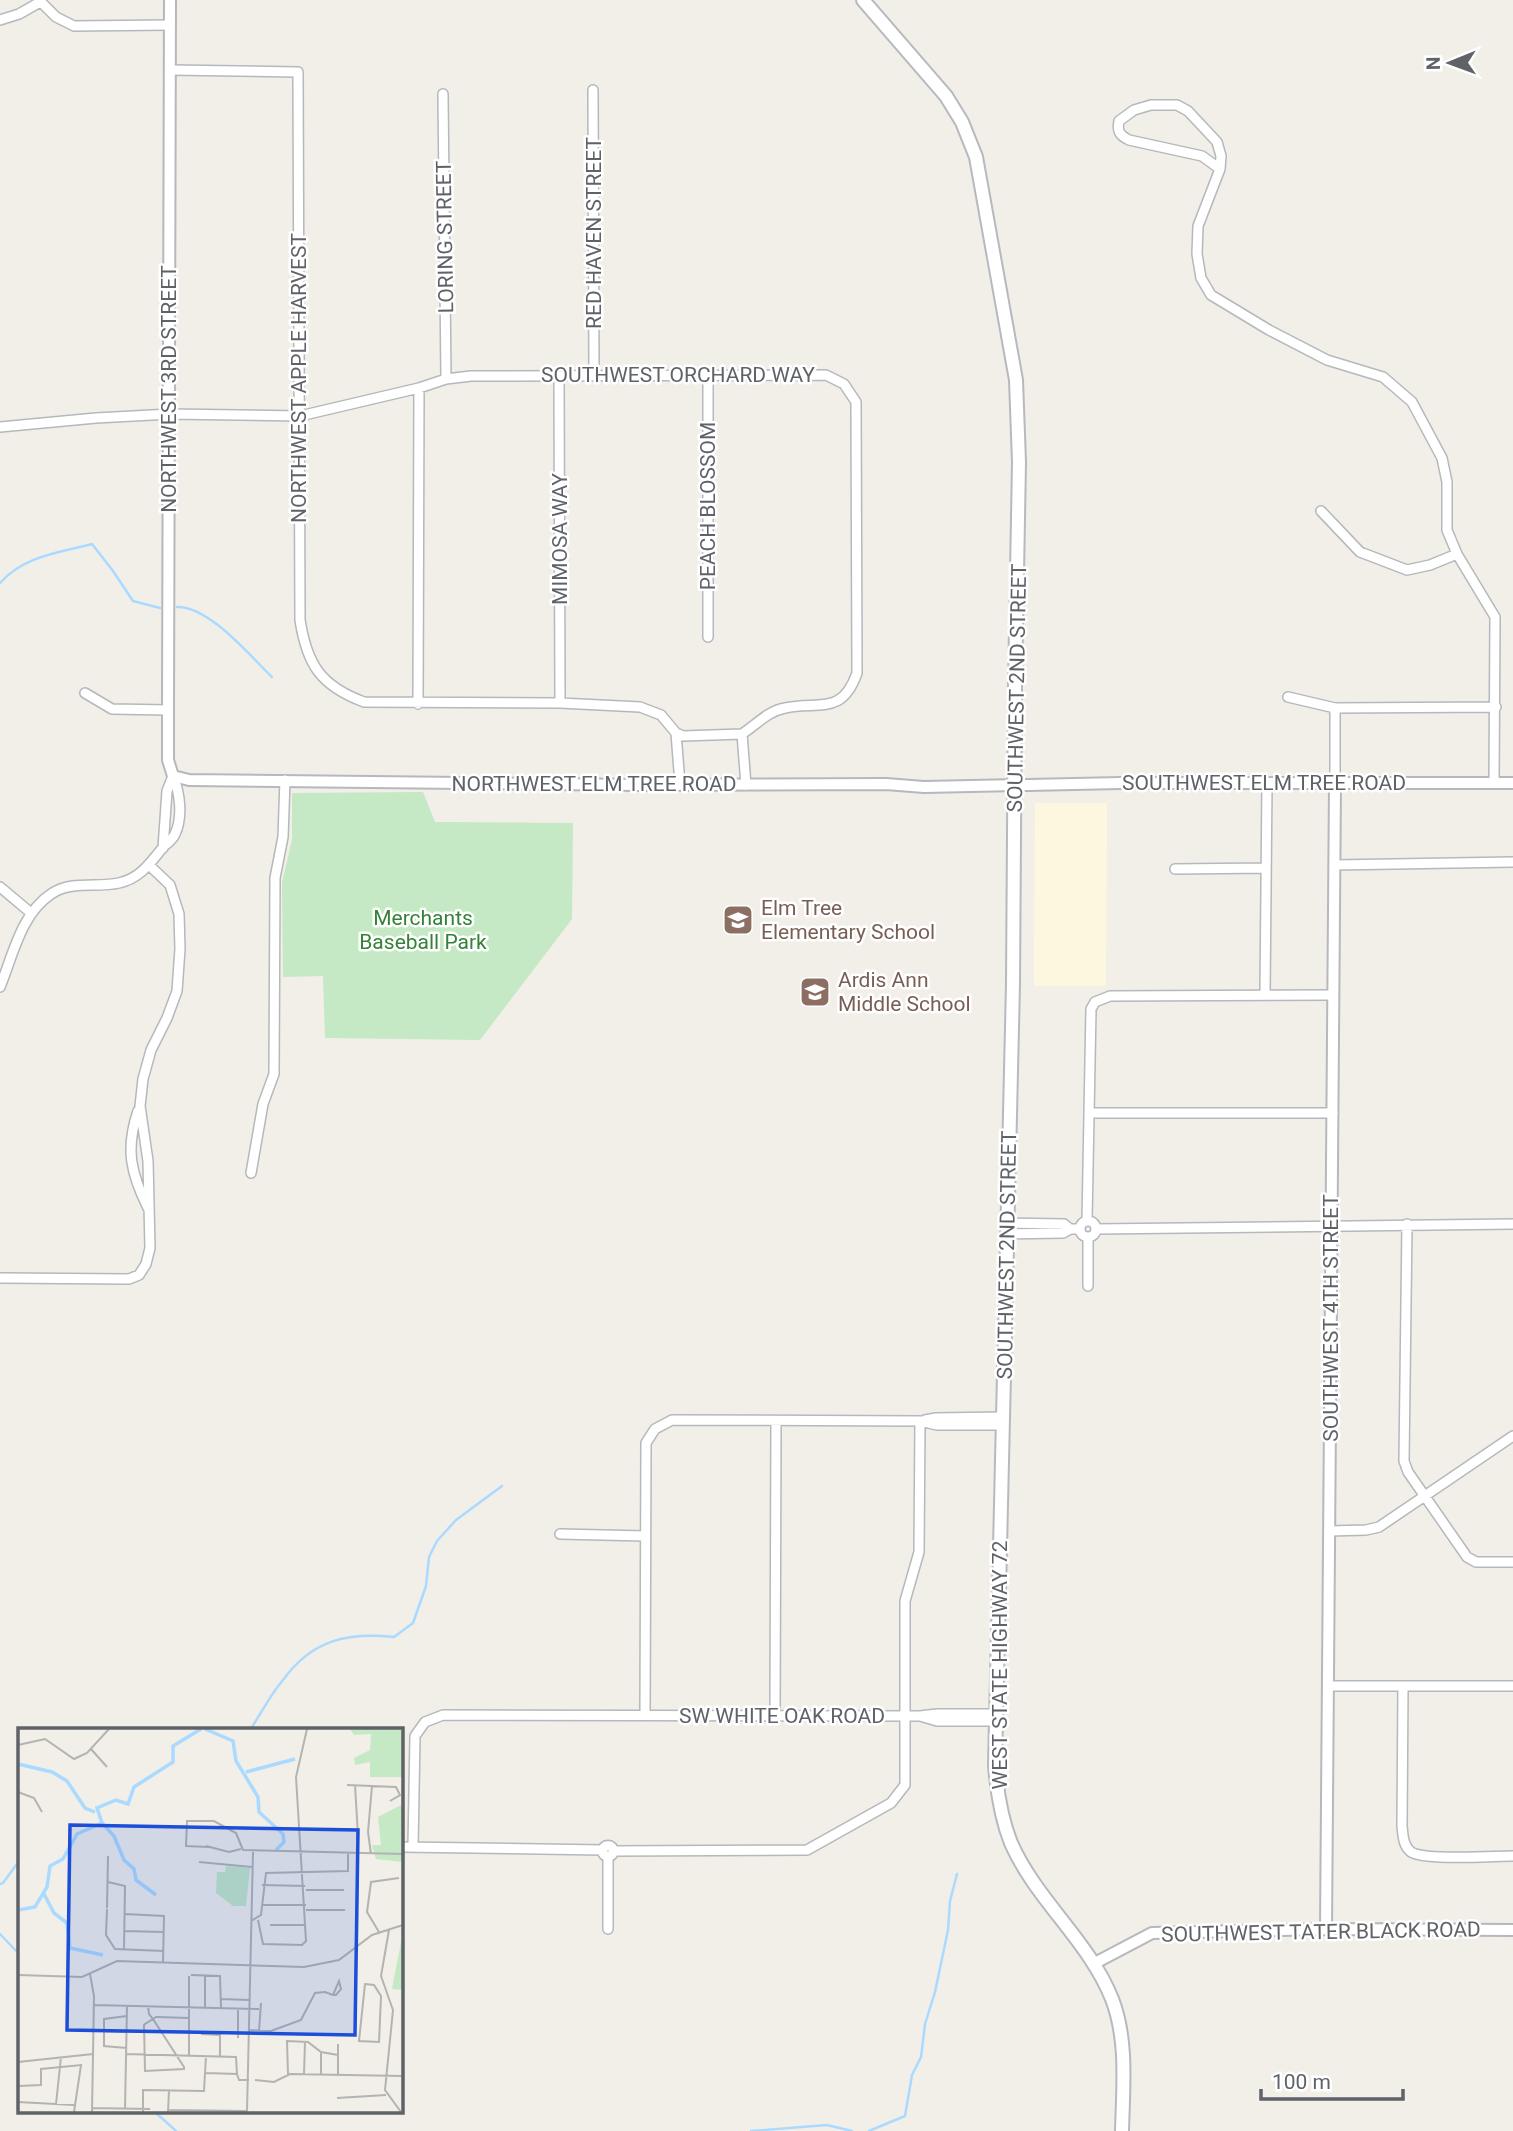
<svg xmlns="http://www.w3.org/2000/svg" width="1513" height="2131" font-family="Roboto,sans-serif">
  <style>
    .commercial { fill: #fef7e0 }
    .green { fill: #c5e8c5 }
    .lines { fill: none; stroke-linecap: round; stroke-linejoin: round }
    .stream { stroke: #aadaff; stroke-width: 2.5 }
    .minor-casing { stroke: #b5b8bc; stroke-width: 12 }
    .tertiary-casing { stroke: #b5b8bc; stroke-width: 14 }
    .secondary-casing { stroke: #b6babf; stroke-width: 16 }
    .minor { stroke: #fff; stroke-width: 9 }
    .tertiary { stroke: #fff; stroke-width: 10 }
    .secondary { stroke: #fff; stroke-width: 12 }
    .labels { text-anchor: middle; stroke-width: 5; stroke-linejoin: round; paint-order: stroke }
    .street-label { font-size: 21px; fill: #5f6368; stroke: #fff }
    .education-label { font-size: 21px; fill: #785e54; stroke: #fff; text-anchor: start }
    .park-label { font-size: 21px; fill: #348238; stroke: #fff }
    .inset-river { fill: none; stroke: #aadaff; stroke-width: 3.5 }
    .inset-road { fill: none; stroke: #b3b3b1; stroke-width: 2 }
    .view { fill: #1d4ed8; fill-opacity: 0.15; stroke: #1d4ed8; stroke-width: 3.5 }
    .inset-edge { fill: none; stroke: #5f6368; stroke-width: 3.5 }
  </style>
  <rect width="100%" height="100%" fill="#f1efe8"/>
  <path class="commercial" d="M1035,803H1107L1106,986H1034Z"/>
  <path class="green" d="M423,792L435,822L573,823L572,919L480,1040L325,1038L323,976L283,977L282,883L292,839V793Z"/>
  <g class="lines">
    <path class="stream" d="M0,583C24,556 58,553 92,544L113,571L133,601L160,608
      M177,607C209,606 250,656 272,677
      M250,1730C261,1714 270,1695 283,1680C312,1640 347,1632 394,1637L413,1623L426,1586L429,1557L437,1541L456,1520L502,1486
      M0,1884L3,1883L19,1861
      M0,1934L19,1954
      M155,2112L176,2131
      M751,2131L827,2125L852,2131
      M869,2131L905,2116L912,2075L921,2057L925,2024L935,1992L948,1930L950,1901L957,1874"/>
    <g class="minor-casing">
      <path id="minor" d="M39,0L56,17L74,26L170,25
        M0,20L19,14L40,2
        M170,70L298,72L300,620C307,665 321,686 364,702L560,703L640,707L661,715L676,733L680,784
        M593,90L594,375
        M443,94L446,379
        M1220,169L1202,156L1129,140C1119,135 1117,131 1119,121L1134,110L1151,105H1177L1188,111L1217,142L1221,156L1220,169L1198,226L1197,254L1201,278L1211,295L1269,330L1327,360L1383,377L1412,402L1442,458L1447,482V530L1457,554L1495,617L1494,783
        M559,376L560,703
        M708,376V637
        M0,427L96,418L170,414L300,416L419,388L446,379L471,376L826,375L844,384L856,402L857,673C842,716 819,701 785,708C768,711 756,725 742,734
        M1321,511L1360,552L1407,570L1430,565L1457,554
        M85,693L112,709L168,710
        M1288,697L1335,708L1496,707
        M418,704L419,388
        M1335,708V783
        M676,733L683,736L742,734
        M742,734L746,785
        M163,848L167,791L173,776
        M1334,865L1513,862
        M1175,869L1266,868
        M0,887L31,913
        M0,987C13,955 21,914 51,894C71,880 97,888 119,883C141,878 151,862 164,846C168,843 173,839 175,834C183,817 180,793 173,776
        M1265,993L1267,783
        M138,1111C125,1149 131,1174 148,1208
        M1089,1113H1333
        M251,1173L263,1104L274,1074L275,878L283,837L285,780
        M1080 1229a8 8 0 1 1 16 0a8 8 0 1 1-16 0Z
        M1087,1221L1091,1009L1095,1002L1110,996L1333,995
        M1008,1223L1064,1224L1070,1229
        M1407,1224L1404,1461L1408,1472L1467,1557L1476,1562H1513
        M1096,1229L1513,1224
        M1008,1234L1063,1233L1070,1229H1079
        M0,1278L129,1279L139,1275L146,1264L150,1248L148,1161L140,1106L143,1079L151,1050L167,1018L177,991L180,949L179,914L170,885L149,865
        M1088,1286V1238
        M925,1420L936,1418L1003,1417
        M1329,1531L1366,1530L1379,1527L1513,1436
        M560,1534L645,1536
        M1328,1686H1513
        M1403,1686L1402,1826C1403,1835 1403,1846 1411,1852C1425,1861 1493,1856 1513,1856
        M645,1715L646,1443L655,1429L672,1420L920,1421L937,1425H1003
        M775,1716L776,1421
        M995,1721H937L920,1716L937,1714H996
        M602.5 1851a5.5 5.5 0 1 1 11 0a5.5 5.5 0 1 1-11 0Z
        M401,1847L603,1850
        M413,1847L415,1736L425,1722L443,1715L920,1716
        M613,1851L807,1850L891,1803L905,1785V1601L919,1552L920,1421
        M608,1929V1856"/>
    </g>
    <g class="tertiary-casing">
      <path id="tertiary" d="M170,0L168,710V760L173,776L189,780L637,785L886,784L924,787L1121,783H1513
        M1326,1929L1335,783
        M1095,1963L1152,1933L1326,1929L1513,1930"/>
    </g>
    <g class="secondary-casing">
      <path id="secondary" d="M863,0L946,96L962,122L976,157L1016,380L1019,462L1015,686L1013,984L995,1765C997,1792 1001,1818 1011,1843C1036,1900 1089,1941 1112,1999C1128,2040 1123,2088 1122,2131"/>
    </g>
    <use href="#minor" class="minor"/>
    <use href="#tertiary" class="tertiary"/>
    <use href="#secondary" class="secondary"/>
  </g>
  <defs>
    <g id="school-square" transform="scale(1.575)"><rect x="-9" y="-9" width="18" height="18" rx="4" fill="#8d6e63" stroke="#fff"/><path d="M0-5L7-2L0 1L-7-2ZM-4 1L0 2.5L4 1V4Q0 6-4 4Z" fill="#fff"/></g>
  </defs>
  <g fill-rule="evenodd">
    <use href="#school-square" x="738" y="920"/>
    <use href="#school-square" x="815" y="992"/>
  </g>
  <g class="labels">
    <g class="street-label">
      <text transform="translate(594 233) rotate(-90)" y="7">RED HAVEN STREET</text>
      <text transform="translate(445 237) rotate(-91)" y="7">LORING STREET</text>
      <text x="678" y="382">SOUTHWEST ORCHARD WAY</text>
      <text transform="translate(299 378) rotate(-90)" y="7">NORTHWEST APPLE HARVEST</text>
      <text transform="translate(169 389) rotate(-90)" y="7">NORTHWEST 3RD STREET</text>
      <text transform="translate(708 506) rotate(-90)" y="7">PEACH BLOSSOM</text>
      <text transform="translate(560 539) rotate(-90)" y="7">MIMOSA WAY</text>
      <text transform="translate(1017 688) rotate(-89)" y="7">SOUTHWEST 2ND STREET</text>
      <text x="1264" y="790">SOUTHWEST ELM TREE ROAD</text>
      <text x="594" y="791">NORTHWEST ELM TREE ROAD</text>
      <text transform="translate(1007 1255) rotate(-89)" y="7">SOUTHWEST 2ND STREET</text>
      <text transform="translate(1331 1318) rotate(-90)" y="7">SOUTHWEST 4TH STREET</text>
      <text transform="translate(1000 1665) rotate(-90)" y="7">WEST STATE HIGHWAY 72</text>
      <text x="782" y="1723">SW WHITE OAK ROAD</text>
      <text transform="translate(1321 1932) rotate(-1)" y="7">SOUTHWEST TATER BLACK ROAD</text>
    </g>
    <g class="education-label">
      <text x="761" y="915">Elm Tree<tspan x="761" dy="24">Elementary School</tspan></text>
      <text x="838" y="987">Ardis Ann<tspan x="838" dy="24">Middle School</tspan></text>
    </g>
    <g class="park-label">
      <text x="423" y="925">Merchants<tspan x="423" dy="24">Baseball Park</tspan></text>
    </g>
  </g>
  <g transform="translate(18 1728)">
    <rect width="385" height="385" fill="#f1efe8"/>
    <path d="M385,1V49H352V34L337,37L336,30L352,22L353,6L336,7L332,1ZM385,76V134L358,131L354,117H363L360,89ZM208,138L232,140L228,178H215L198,165L199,144H207ZM385,204V262L374,261L377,245Z" fill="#c5e8c5"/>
    <path class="inset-river" d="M187,1L215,13L218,33L240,69L241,84L265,106L266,114L258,122M0,36L34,44L49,53L67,80L77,84M228,44L277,31M84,95L96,108L106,132L116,141L118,152L138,167M26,166L36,185L49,195L52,220L85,227M0,182L17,179L29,159L32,138L45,131L59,106L84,95L79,80L98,72L110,76L116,59L155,34V18L183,1"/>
    <path class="inset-road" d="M0,17L27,11L56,31L69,25L91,1M73,21L89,39M329,57L378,59L382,67L372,73M337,57L340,108M0,64L16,70L24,84M350,104L354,58M350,104L353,126M188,118L211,124L223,121M190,119L168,118L169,93H196L218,105L225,122M225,122L385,126M181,134L234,139M90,154L107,158L106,221M244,157L287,158M288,162H326M244,177H288M89,180L90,128M89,181L88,207L97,221L146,223M288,182H327M107,186L146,188L145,235M240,192L245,216L284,217L288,213L278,49L289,1M233,193L243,187L248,145L330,143V126M252,197H288M371,202L363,248L375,282L367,362L383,384M106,203L146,204M361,204L349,184L353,154L381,150M72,246L76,268L74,384M0,247L64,249L99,233L286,239L321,232L354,207L385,197M173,247L202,248L203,280M347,256L356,257L363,268L361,314L341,313ZM203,271L231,272M76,277L241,281M130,278L131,286L135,291L166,339V341L127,343L126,297L127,296L135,291L138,289H139L171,290M187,280V247M231,302L253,303L283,292L297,265L307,264L315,267H318L323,261L321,253L315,267M86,303L109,304M241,303L243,275M183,306L202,307V329M220,310V281M109,320L86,318V291L109,288M108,326L218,329L219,346M171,328V248M0,334L75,326M188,345L219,346L221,352H231M286,346L287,314M270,347L269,313L290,314L303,324L320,327M303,347V324M320,347V316M237,352L256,354L272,346L385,348M0,358L23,357V341L63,337L56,384M319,370L368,367M0,374L56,377M38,376L43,329M74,380L132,381M107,381L109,278M150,382L229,383M125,384V362L186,363L188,328M150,384L151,362M229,384L235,124"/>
    <path class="view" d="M52,97L340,102L337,307L49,302Z"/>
    <rect width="385" height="385" class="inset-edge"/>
  </g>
  <g transform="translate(1450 63) rotate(269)" stroke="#ffffff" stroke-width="5" paint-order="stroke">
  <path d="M0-5L12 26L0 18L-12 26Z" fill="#5f6368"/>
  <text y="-10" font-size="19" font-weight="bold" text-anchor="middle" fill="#5f6368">N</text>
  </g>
  <path d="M1261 2089v10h142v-10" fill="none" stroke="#5f6368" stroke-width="3.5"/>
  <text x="1272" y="2089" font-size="21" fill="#5f6368" stroke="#ffffff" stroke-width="5" paint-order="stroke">100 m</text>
</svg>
